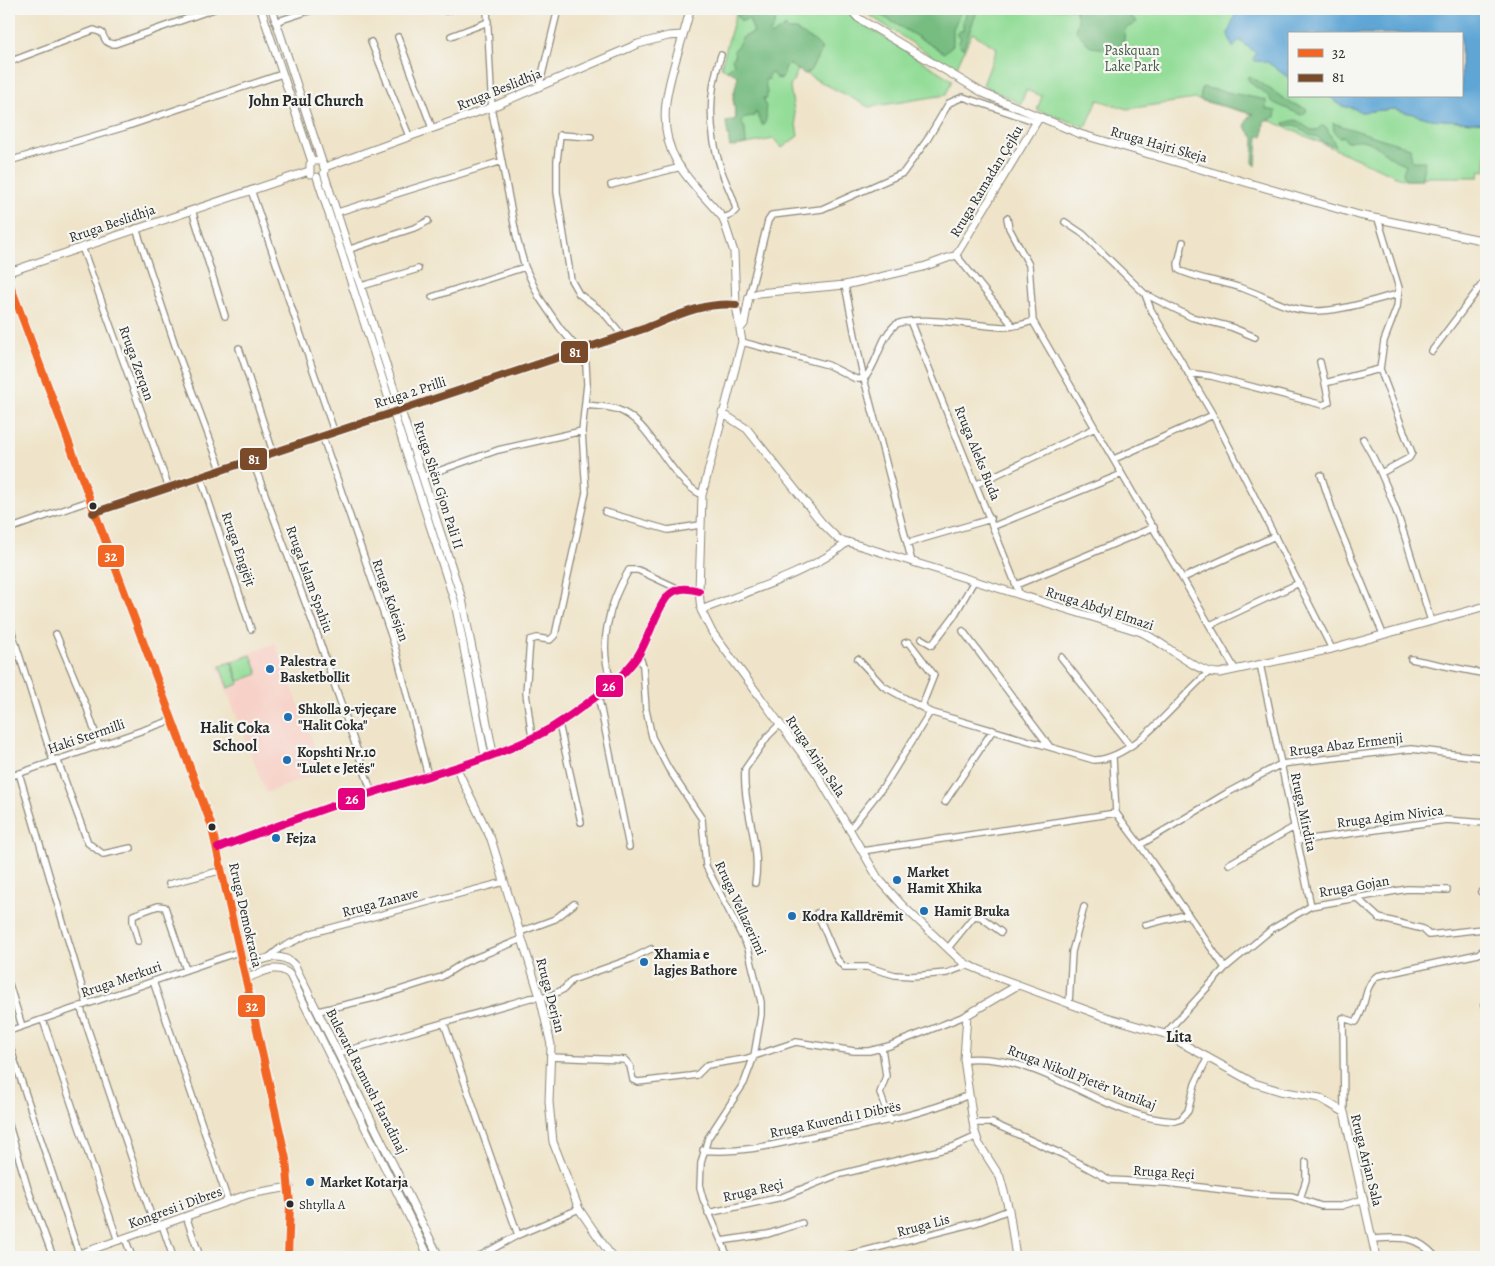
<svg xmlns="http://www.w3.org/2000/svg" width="1495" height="1266" font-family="Alegreya,serif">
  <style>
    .built { fill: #f7d1c7 }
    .green { fill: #94dd99; stroke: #608462 }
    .forest { fill: #77bc81; stroke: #517456 }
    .water { fill: #5ea6d5; stroke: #446880 }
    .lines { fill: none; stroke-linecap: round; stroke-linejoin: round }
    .minor-casing { stroke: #8d887a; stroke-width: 8 }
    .tertiary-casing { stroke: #8d887a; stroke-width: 9 }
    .secondary-casing { stroke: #8d887a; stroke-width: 10 }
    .minor { stroke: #fff; stroke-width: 5.5 }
    .tertiary { stroke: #fff; stroke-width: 7 }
    .secondary { stroke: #fce5cf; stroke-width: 8 }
    .bus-1-casing { stroke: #f6f6f2; stroke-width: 11 }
    .bus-2-casing { stroke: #f6f6f2; stroke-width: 11 }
    .bus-3-casing { stroke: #f6f6f2; stroke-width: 11 }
    .bus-1 { stroke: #f26522; stroke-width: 8 }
    .bus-2 { stroke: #7a4b2a; stroke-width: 8 }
    .bus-3 { stroke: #e5007d; stroke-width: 8 }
    .bus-dot { fill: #2b2b2b; stroke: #f6f6f2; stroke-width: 2 }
    .poi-dot { fill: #1f6fb2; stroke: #f6f6f2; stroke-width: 2 }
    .labels { text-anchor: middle; stroke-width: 4.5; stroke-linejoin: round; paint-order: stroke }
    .bus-label { font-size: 13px; fill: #2b2b2b; stroke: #f6f6f2; text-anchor: start }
    .park-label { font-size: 14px; fill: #455846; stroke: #f6f6f2 }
    .street-label { font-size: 14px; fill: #2b2b2b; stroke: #f6f6f2 }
    .poi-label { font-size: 14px; font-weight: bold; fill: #2b2b2b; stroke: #f6f6f2; text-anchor: start }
    .quarter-label { font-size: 16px; font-weight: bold; fill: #2b2b2b; stroke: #f6f6f2 }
    .line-badge { stroke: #f6f6f2; stroke-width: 2 }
    .badge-label { font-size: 14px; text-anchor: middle; font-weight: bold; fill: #fff }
  </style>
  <rect width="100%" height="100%" fill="#f6f6f2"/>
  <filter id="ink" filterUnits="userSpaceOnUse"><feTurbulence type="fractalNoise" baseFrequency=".02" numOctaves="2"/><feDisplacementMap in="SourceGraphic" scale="10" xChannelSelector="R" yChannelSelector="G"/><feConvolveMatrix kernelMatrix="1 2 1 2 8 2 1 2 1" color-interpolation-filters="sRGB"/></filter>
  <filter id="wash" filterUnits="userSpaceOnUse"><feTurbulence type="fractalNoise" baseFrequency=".0096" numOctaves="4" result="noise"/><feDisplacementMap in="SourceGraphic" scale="20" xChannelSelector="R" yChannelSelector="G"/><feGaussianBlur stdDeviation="1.12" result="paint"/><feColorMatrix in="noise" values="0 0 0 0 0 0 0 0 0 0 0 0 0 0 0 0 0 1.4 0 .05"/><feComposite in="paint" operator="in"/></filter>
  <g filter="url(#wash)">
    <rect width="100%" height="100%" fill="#efe4c9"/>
    <path class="built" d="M275,643L324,771L266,793L217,666Z"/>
    <path class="green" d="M847,9L855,19L952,80L946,95L869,107L798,70L790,87L798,136L782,148L774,139L730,147L726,122L736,119L733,98L739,75L721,67L736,13Z
      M860,9H1186L1188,11L1195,9L1236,12L1228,34L1233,47L1239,40L1289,78V96H1329L1341,106L1353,108L1361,112L1394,109L1431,119L1486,123V171L1480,170L1479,177H1423L1421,180H1405L1260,116L1195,99L1127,109L1098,100L1086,127L1037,110L1042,96L1026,90L1021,104L983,85L997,48L972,33L955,71Z
      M251,655L258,674L239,681L232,662Z
      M231,662L239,684L228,688L220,666Z
      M339,1060L437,1257H433L336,1062Z"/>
    <path class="forest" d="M871,9H961V11L953,29V45L944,53Z
      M971,9H978L963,49L958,44L961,38L956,34L959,31H963V18L966,16L965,11Z
      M1075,9H1122L1137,22L1125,29L1123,48L1114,54L1108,53L1107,49L1091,47L1076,31L1078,20Z
      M775,11L777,16L772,31L769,33L771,36L786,26L787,30H796C805,38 815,38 822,49L810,71L805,74L787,63L782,79L776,78L772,73L768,75L769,79L765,80C765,88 769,92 766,100L763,97C766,106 769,118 763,126L756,112L754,116L746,117L741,122L745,128L746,144L730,147L726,122L736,119L733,98L738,76L727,70L734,64L732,59L735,56L734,51L743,37L754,32L749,19L741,21L736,13Z
      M1250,76L1291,103L1307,109L1306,112L1301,115L1272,102C1267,90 1252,89 1247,77Z
      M1202,87L1266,100V109L1276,111L1275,117L1264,121L1263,136H1258L1256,166L1253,163L1254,138L1245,127L1248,117L1254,114L1200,100Z
      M1296,120L1311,130H1317L1321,126L1326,127L1336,146L1322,142L1318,137L1309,135L1295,125L1285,126L1284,123Z
      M1333,123L1410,148L1412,161H1425L1421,180H1405L1403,173L1406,164C1384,160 1374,132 1347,142L1343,136L1339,138L1334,131Z"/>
    <path class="water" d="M1186,9H1486V123L1431,119L1394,109L1361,112L1353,108L1341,106L1329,96H1461V34H1289V78L1267,62L1254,61L1253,59L1256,53L1239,40L1233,48L1228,34L1236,12L1195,9L1188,11Z"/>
  </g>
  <g filter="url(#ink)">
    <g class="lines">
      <g class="minor-casing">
        <path id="minor" d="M487,9L492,112L517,239L525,267L539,297L560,328L584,356L586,364L587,384L582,431L586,492L555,635L550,640L537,638L530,640L526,693L532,738
          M446,11L453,9
          M275,22L315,9
          M451,36L488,22
          M398,37L432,128
          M371,42L409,136
          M721,55C708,93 708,130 721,169C725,183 734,196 736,210L731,215L723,218
          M9,62L94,30L102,33C105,40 106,44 115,44L214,9
          M539,87L558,9
          M591,137L560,135L557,161V192L571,280L579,294L603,312L623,336
          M9,161L128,126L282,74
          M611,185L681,167
          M251,190L334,431
          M192,210L225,316
          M338,212L502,161
          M1007,218L1009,228L1029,265L1033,321L1235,669
          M1378,219L1399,288L1397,307L1384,341L1380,369L1412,453L1409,458L1381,473
          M1065,222L1083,234L1145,294L1191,317L1231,327L1255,337
          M136,228L177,351L221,469
          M1183,242L1178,264L1179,270C1197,279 1219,281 1238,287C1263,294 1285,310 1312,311C1340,312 1372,300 1399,294
          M82,247L169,488
          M350,249L417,227L428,221
          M956,255L1013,326
          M845,285L862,371L912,562
          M362,286L418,269
          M1145,294L1151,310L1213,415L1332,649
          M432,297L525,267
          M749,297L768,221L772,215L822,209L903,173L927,140L949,103L963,97L1037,122
          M910,321L1020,595
          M742,342L828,365L856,379H864C878,364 879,340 894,326C907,313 983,327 1003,327C1013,327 1024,324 1033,321
          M239,348L273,452
          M1432,351L1486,279
          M1320,362L1325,383
          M1188,373L1211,376L1323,405L1329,402L1325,383L1380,369
          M585,405C595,406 606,406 616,409C653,421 665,476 702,495
          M322,435L395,647L428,776
          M1363,439C1396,494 1411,559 1431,621
          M252,459L318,637L372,793
          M1114,459L1213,415
          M1321,475L1334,515L1383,634
          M424,476L498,450L582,431
          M201,478L251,629
          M977,484L1095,428
          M605,512L668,530L700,525
          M994,526L1122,474
          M9,529L89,501
          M908,543L991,519
          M1183,578L1275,536
          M1016,585L1154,527
          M9,623L53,761
          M1210,625L1299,583
          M963,631L1050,747
          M56,634L87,708L99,745
          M922,639L932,645L954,616L974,581
          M905,643L909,642L934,675L923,703L924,708
          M639,654L643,666L646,710L652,737L668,768L702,819L706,866L748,948L761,1002V1015L754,1056L744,1083L708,1138L701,1163L700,1188L703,1199L728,1257
          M1061,657L1130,746
          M858,659L883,686L930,712L1094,760C1136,759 1177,699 1208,673
          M1411,659L1486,674
          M1260,664L1311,906
          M612,682C597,647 609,602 629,570H638L679,589
          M598,695L629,847
          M559,724L581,822
          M1113,758L1116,813L1140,845L1225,968
          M57,759L88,843L103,854L131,848
          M19,773L87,1004
          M9,777L172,720
          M945,802L993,730
          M849,830L886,783L930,712
          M1297,841L1446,820L1486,823
          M1140,845L1227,793L1281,764L1411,749L1486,758
          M862,851L1116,813
          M1229,864L1294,827
          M755,883C762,845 742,807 745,769L768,736L780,724
          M169,884L223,870
          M1481,892L1486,889
          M1357,898L1379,918L1423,929L1429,935L1483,929L1486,932
          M817,913L837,959L844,967H867L895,975L912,976L947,973L968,965
          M1145,925L1188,914
          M520,932L555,919L574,904
          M138,941L133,922V915L158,906L165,907L186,970
          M948,948L974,916L981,917L1001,932
          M268,958L280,948L312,933L504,882
          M153,981L228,1201
          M9,984L22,1026
          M1069,1003L1072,952L1084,907
          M1484,1005L1486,1003
          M80,1006L155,1227
          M318,1011L374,998L441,977L465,962L522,939
          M43,1020L118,1241
          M444,1023L518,1235
          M9,1031L241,951
          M1165,1034L1225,968L1272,929L1311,906L1407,889L1447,890
          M9,1044L79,1254
          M882,1048L886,1076L880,1093L890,1121
          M339,1053L530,998L545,997L556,993L564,989L572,980L631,959L651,949
          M550,1057L625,1060L630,1066L633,1080L638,1082L690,1076L697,1075L707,1065L745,1059L796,1042L854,1051H869L889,1046L967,1015
          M964,1059C1044,1052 1100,1118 1175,1121L1181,1119L1188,1111L1195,1084L1208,1057
          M1344,1112L1343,1018L1356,1022C1367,1006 1363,987 1377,976L1478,954L1486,948
          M973,1123H992L1064,1155L1110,1180L1167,1183L1266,1195L1292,1196L1321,1206H1341L1364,1199
          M9,1125L28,1189L53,1257
          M703,1150C741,1154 777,1144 813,1136C867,1125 918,1116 969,1095
          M1300,1199L1306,1180V1162
          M708,1213L782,1197L837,1175L953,1147L975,1137
          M186,1216L200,1257
          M162,1225L173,1257
          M125,1238L132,1257
          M1373,1239C1401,1237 1416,1235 1436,1257
          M721,1241L768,1234L802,1223
          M478,1257L518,1235L579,1209
          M841,1257L978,1222L1009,1210"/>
      </g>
      <g class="tertiary-casing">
        <path id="tertiary" d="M261,9L312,162
          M272,9L325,171
          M690,9C680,58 648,113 677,162C689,183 708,200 723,218L734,252L736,305L742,342L702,495L699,591L701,610L712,632L817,774L878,878L902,905L959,959L968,965L997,977L1100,1015L1165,1034L1254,1083L1280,1091L1320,1098L1344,1112L1376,1257
          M850,9L858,18L983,93L1080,134L1359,215L1486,241
          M325,167L492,107L638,44L668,36L682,35
          M324,173L462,599L493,753
          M310,174V164L314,161H320
          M317,177L455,603L485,756
          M9,272L309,171
          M740,329L744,324L749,297L758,293L845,285L923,267L956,255L1039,118
          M722,413L747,429L822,523L838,539L1141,632C1164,642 1198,675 1220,673L1332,649L1486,606
          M93,513L646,328C676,316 703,302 736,305
          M701,610C741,594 817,570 847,542
          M456,767L491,839L540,997L551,1045L549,1102L553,1142L579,1209L612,1257
          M218,848C270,829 322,808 375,792C435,773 514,755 565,719C589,702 624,679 639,654C648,640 659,602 670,594C679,587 688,588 699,591
          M245,966C262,960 281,949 295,966L439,1257
          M247,978C261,973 278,962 290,975L429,1257
          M71,1257L249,1194L290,1187
          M1016,1257L1009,1210L1000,1177L979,1144L974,1129L964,1059L967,1015L1018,985"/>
      </g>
      <g class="secondary-casing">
        <path id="secondary" d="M9,282L211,824L286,1159L290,1204L288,1257"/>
      </g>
      <use href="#minor" class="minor"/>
      <use href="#tertiary" class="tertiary"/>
      <use href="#secondary" class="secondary"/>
      <g class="bus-1-casing">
        <path id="bus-1" d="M9,282L211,824L286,1159L290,1204L288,1257"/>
      </g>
      <g class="bus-2-casing">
        <path id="bus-2" d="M93,513L646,328C676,316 703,302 736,305"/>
      </g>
      <g class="bus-3-casing">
        <path id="bus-3" d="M218,848C270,829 322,808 375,792C435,773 514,755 565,719C589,702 624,679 639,654C648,640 659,602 670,594C679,587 688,588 699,591"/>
      </g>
      <use href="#bus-1" class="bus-1"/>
      <use href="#bus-2" class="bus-2"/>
      <use href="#bus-3" class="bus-3"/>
    </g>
  </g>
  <g class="bus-dot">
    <circle cx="93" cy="506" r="4.5"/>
    <circle cx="212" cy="827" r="4.5"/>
    <circle cx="290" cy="1204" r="4.5"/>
  </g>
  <g class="poi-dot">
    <circle cx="270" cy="669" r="5"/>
    <circle cx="288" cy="717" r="5"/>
    <circle cx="287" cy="760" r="5"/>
    <circle cx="276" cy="838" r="5"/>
    <circle cx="897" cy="880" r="5"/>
    <circle cx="924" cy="911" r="5"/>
    <circle cx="792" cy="916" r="5"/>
    <circle cx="644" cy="962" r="5"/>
    <circle cx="310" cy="1182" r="5"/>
  </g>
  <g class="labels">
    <g class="bus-label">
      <text x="299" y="1209">Shtylla A</text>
    </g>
    <g class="park-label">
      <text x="1132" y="55">Paskquan<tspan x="1132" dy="16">Lake Park</tspan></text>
    </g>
    <g class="street-label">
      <text transform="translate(499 89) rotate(-22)" y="5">Rruga Beslidhja</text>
      <text transform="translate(1159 144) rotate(16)" y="5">Rruga Hajri Skeja</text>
      <text transform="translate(986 181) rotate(-59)" y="5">Rruga Ramadan Çejku</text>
      <text transform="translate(112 223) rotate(-19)" y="5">Rruga Beslidhja</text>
      <text transform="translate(137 363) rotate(70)" y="5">Rruga Zerqan</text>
      <text transform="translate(410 392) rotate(-18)" y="5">Rruga 2 Prilli</text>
      <text transform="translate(978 453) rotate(68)" y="5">Rruga Aleks Buda</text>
      <text transform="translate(439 485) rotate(72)" y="5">Rruga Shën Gjon Pali II</text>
      <text transform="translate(239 549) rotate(71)" y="5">Rruga Engjëjt</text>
      <text transform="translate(310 579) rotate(70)" y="5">Rruga Islam Spahiu</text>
      <text transform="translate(391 600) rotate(71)" y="5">Rruga Kolesjan</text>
      <text transform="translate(1100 608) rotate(18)" y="5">Rruga Abdyl Elmazi</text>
      <text transform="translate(86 736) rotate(-19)" y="5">Haki Stermilli</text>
      <text transform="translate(1346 744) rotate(-7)" y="5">Rruga Abaz Ermenji</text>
      <text transform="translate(816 756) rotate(56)" y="5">Rruga Arjan Sala</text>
      <text transform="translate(1304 812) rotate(78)" y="5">Rruga Mirdita</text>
      <text transform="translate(1390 816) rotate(-7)" y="5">Rruga Agim Nivica</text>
      <text transform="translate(1354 886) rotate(-10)" y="5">Rruga Gojan</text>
      <text transform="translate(380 902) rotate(-15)" y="5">Rruga Zanave</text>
      <text transform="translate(741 908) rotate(65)" y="5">Rruga Vellazerimi</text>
      <text transform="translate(246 915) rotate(77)" y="5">Rruga Demokracia</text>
      <text transform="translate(121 979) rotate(-19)" y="5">Rruga Merkuri</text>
      <text transform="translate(551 995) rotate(75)" y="5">Rruga Derjan</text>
      <text transform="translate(1082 1077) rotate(21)" y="5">Rruga Nikoll Pjetër Vatnikaj</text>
      <text transform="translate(367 1081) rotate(63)" y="5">Bulevard Ramush Haradinaj</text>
      <text transform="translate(835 1119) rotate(-12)" y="5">Rruga Kuvendi I Dibrës</text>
      <text transform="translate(1367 1160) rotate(76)" y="5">Rruga Arjan Sala</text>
      <text transform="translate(1164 1172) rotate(4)" y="5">Rruga Reçi</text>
      <text transform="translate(753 1190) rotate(-13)" y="5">Rruga Reçi</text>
      <text transform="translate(175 1207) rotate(-20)" y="5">Kongresi i Dibres</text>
      <text transform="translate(923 1225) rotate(-15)" y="5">Rruga Lis</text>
    </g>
    <g class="poi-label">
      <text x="280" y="666">Palestra e<tspan x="280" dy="16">Basketbollit</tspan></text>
      <text x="298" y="714">Shkolla 9-vjeçare<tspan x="298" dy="16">"Halit Coka"</tspan></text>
      <text x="297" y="757">Kopshti Nr.10<tspan x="297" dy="16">"Lulet e Jetës"</tspan></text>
      <text x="286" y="843">Fejza</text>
      <text x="907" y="877">Market<tspan x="907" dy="16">Hamit Xhika</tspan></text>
      <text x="934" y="916">Hamit Bruka</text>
      <text x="802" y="921">Kodra Kalldrëmit</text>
      <text x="654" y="959">Xhamia e<tspan x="654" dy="16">lagjes Bathore</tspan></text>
      <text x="320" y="1187">Market Kotarja</text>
    </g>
    <g class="quarter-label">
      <text x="306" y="106">John Paul Church</text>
      <text x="235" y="733">Halit Coka<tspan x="235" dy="18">School</tspan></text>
      <text x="1179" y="1042">Lita</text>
    </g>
  </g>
  <g class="line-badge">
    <rect x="560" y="340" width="29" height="24" rx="5" fill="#7a4b2a"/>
    <rect x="239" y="447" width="29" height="24" rx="5" fill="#7a4b2a"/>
    <rect x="97" y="544" width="28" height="24" rx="5" fill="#f26522"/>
    <rect x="595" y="674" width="29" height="24" rx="5" fill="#e5007d"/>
    <rect x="337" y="787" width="29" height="24" rx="5" fill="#e5007d"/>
    <rect x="237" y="994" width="29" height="24" rx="5" fill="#f26522"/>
  </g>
  <g class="badge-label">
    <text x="575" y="357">81</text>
    <text x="254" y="464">81</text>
    <text x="111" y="561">32</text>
    <text x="609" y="691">26</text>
    <text x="352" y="804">26</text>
    <text x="252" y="1011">32</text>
  </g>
  <rect width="1495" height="1266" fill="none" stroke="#f6f6f2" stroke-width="30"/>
  <rect x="1288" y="32" width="175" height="65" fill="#f6f6f2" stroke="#a5a5a2"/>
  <rect x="1298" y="49" width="25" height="8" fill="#f26522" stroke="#a5a5a2"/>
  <text x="1332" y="58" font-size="15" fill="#2b2b2b">32</text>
  <rect x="1298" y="74" width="25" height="8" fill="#7a4b2a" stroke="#a5a5a2"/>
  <text x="1332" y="82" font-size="15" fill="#2b2b2b">81</text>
</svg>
